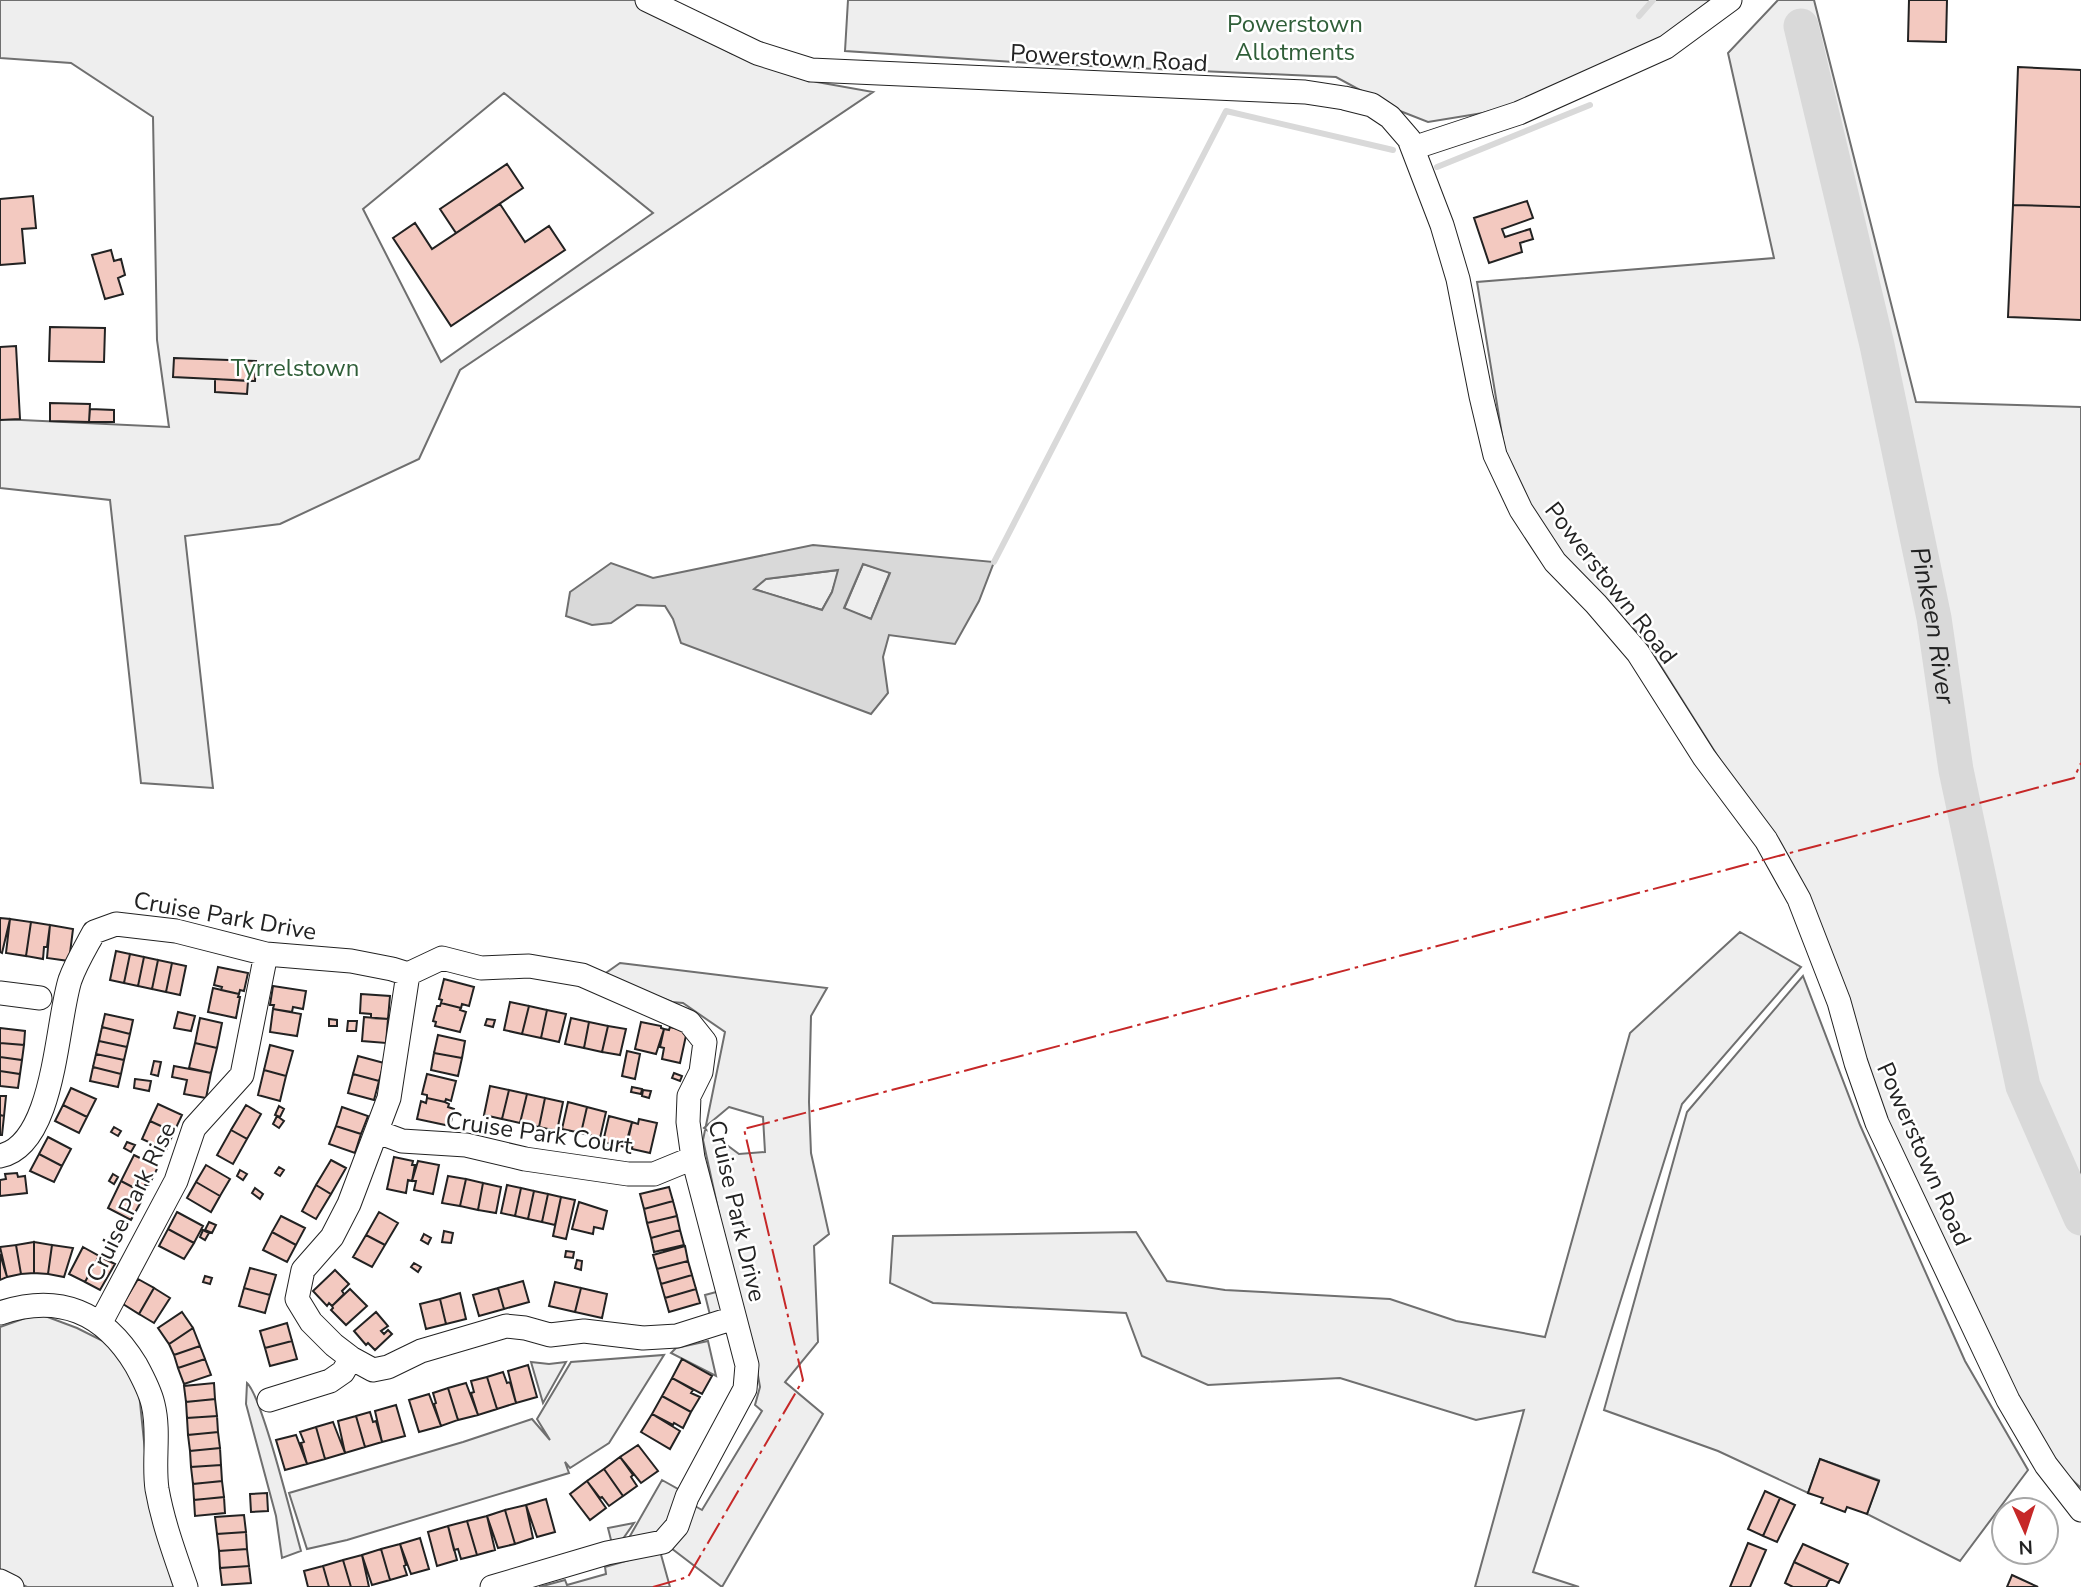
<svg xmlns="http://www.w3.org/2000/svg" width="2081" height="1587" font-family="'Nunito Sans',sans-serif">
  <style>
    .green { fill: #eee; stroke: #6f6f6f; stroke-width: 2; fill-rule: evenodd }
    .water { fill: #d9d9d9; stroke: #6f6f6f; stroke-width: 2; fill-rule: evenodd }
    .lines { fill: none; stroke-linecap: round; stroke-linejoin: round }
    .stream { stroke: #d9d9d9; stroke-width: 6 }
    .river { stroke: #d9d9d9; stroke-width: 35 }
    .building { fill: #f3c9c0; stroke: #222; stroke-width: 2 }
    .minor-casing { stroke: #222; stroke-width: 25 }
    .minor { stroke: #fff; stroke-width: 23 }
    .power { stroke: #c62828; stroke-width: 2; stroke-dasharray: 24 5 3.5 5; stroke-linecap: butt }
    .labels { text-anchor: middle; stroke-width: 5; stroke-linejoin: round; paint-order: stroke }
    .park-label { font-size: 24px; fill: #2f5e38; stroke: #fff }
    .street-label { font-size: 24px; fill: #222; stroke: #fff }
    .water-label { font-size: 26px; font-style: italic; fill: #222; stroke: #fff }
  </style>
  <rect width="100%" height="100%" fill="#fff"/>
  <path class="green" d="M0,0H635L731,53L817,82L873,92L460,370L419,459L280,524L185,536L213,788L141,783L110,500L0,488V419L169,427L157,340L153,117L71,63L0,58ZM504,93L653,213L441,362L363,209Z
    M848,0H1721L1660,43L1548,95L1483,113L1428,122L1395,109L1336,77L1046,64L845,51Z
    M1778,0H1814L1916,402L2081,407V1488L2050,1459L2016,1402L1884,1115L1806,896L1643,638L1558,558L1522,499L1504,447L1477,282L1774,258L1728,53Z
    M863,564L890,572L871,619L844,609Z
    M839,570L832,592L822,610L753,589L765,579Z
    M1740,932L1801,967L1682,1104L1598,1373L1533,1572L1579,1587H1475L1524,1410L1476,1420L1340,1378L1208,1385L1142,1356L1126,1313L933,1303L890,1283L893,1236L1136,1232L1167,1281L1225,1290L1390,1299L1456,1321L1545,1337L1630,1033Z
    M620,963L827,988L811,1016L809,1102L811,1153L829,1234L814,1246L818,1342L785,1382L823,1414L722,1587L671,1548L695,1506L702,1510L762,1411L755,1405L760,1387L754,1353L725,1241L703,1140L725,1032L683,1003L672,1002L603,975ZM729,1107L763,1117L765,1152L739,1154L704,1128Z
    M1803,976L1860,1125L1965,1361L2028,1470L1960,1561L1867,1514L1879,1480L1820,1459L1808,1493L1718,1451L1604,1410L1687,1112Z
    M720,1291L724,1306L718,1314L711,1319L705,1295Z
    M31,1316H45L77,1328L103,1341L126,1361L139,1393L148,1480L176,1587H27L0,1574V1327Z
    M708,1341L716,1376L671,1353L676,1348Z
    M664,1355L609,1443L570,1468L565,1462L569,1473L347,1540L307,1549L289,1493L463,1442L532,1419L550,1440L537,1419L571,1362Z
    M531,1362L549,1364L566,1362L543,1403Z
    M247,1383C262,1396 293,1523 301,1551L282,1558L276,1516L246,1404Z
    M662,1480L685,1493L662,1535L626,1543Z
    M634,1523L620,1543L612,1544L608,1528Z
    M660,1551L670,1587H539L565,1580L567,1585L606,1574L605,1567Z"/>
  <path class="water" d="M813,545L994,562L979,601L955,644L889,635L883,657L888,693L871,714L681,643L673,619L665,606L637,605L611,623L592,625L566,616L570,592L611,563L653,578ZM863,564L890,573L871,619L844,608ZM838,570L832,592L822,610L754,589L766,579Z"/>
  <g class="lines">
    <path class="stream" d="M1639,16L1653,0
      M1437,167L1590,105
      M994,562L1226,111L1393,150"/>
    <path class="river" id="s1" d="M1801,26L1877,345L1934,618L1956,770L2023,1086L2081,1218"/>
  </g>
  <path class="building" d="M1909,0H1947L1946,42L1908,41Z
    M2018,67L2081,70V207L2013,205Z
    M507,164L523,188L456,233L440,209Z
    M33,196L36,228L22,229L25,263L0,265V199Z
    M1527,201L1533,218L1502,229L1505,237L1530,229L1533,239L1520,243L1522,252L1489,263L1474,218Z
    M500,204L525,242L549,226L565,250L451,326L393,238L415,223L432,249Z
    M2013,205L2081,207V320L2008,317Z
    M111,250L114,261L121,259L125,275L118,278L123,294L105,299L92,255Z
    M50,327L105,328L104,362L49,361Z
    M16,346L20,419L0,420V347Z
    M174,358L256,361L255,381L173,377Z
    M215,379L248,381L247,394L215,392Z
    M50,403L90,404L89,422L50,421Z
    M90,409L114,410V422H89Z
    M0,918L10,919L2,953L0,952Z
    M10,919L31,922L26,956L6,953Z
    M31,922L50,925L47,947H44L43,959L26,956Z
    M50,925L73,929L69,961L47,958Z
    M116,951L130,954L124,983L110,980Z
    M130,954L144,957L138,986L124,983Z
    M144,957L158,960L152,989L138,986Z
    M158,960L172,963L166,992L152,989Z
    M172,963L186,966L180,995L166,992Z
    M218,967L248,973L244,991L240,990L239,994L221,990L222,987L214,985Z
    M444,979L474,987L469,1006L462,1004L461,1008L441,1003L442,1000L439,999Z
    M273,986L306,991L303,1009L293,1007L292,1012L273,1009L274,1005H270Z
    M213,988L239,994L238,997H240L236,1018L208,1012Z
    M361,994L390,996L388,1019L371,1018V1014L360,1013Z
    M510,1002L529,1006L522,1034L504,1030Z
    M441,1003L461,1008L460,1010L466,1012L460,1032L435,1026L436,1022L433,1021L437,1006H440Z
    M529,1006L547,1010L541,1038L522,1034Z
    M273,1009L301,1014L297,1036L270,1032Z
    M547,1010L566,1014L559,1042L541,1038Z
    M178,1012L195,1016L191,1031L174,1028Z
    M105,1014L133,1020L130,1034L102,1027Z
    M364,1017L388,1019L386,1043L362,1041Z
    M200,1018L222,1023L217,1048L195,1043Z
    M571,1018L589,1022L584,1048L565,1044Z
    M329,1019L337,1020V1026H329Z
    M487,1019L495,1020L493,1027L485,1025Z
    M348,1021H357L356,1031H347Z
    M589,1022L608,1026L602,1052L584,1048Z
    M641,1022L661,1026V1028L664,1029L656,1054L635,1049Z
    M608,1026L626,1029L620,1055L602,1052Z
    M102,1027L130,1034L127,1047L99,1041Z
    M670,1027L687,1031L680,1063L662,1059L664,1048L660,1047L664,1029L669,1030Z
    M0,1028L25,1031L24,1045L0,1043Z
    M438,1035L465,1041L462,1058L434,1053Z
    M99,1041L127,1047L124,1060L96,1054Z
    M0,1043L24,1045L22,1060L0,1057Z
    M195,1043L217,1048L211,1073L189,1068Z
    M270,1045L293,1051L286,1076L264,1070Z
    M627,1051L640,1054L635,1079L622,1076Z
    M434,1053L462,1058L458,1076L431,1070Z
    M96,1054L124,1060L121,1074L93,1067Z
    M358,1056L384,1063L379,1081L353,1074Z
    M0,1057L22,1060L20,1074L0,1071Z
    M154,1061L161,1062L158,1076L151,1074Z
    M174,1066L211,1073L206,1098L184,1094L187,1080L172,1077Z
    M93,1067L121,1074L118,1087L90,1081Z
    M264,1070L286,1076L280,1101L258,1095Z
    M0,1071L20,1074L18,1088L0,1086Z
    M674,1073L682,1076L680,1081L672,1078Z
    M353,1074L379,1081L374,1100L348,1093Z
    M427,1074L456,1081L451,1101L446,1099L445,1102L427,1098V1095L422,1094Z
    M135,1079L151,1081L149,1091L134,1088Z
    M490,1086L509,1090L502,1119L484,1115Z
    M632,1087L642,1089L641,1094L631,1092Z
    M71,1088L96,1099L87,1117L63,1105Z
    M509,1090L527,1094L520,1123L502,1119Z
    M643,1090L651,1091L649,1098L642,1096Z
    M527,1094L545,1098L539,1127L520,1123Z
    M0,1096H6L4,1116L0,1115Z
    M427,1098L445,1102L449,1104L448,1107L454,1109L450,1126L417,1119L421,1101L426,1103Z
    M545,1098L563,1102L557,1131L539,1127Z
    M568,1102L587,1107L581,1133L562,1129Z
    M158,1104L182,1115L174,1132L150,1121Z
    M63,1105L87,1117L79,1133L55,1121Z
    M246,1105L261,1114L247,1139L231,1130Z
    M279,1106L284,1109L280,1117L275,1115Z
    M342,1107L368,1116L361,1134L336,1126Z
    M587,1107L606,1112L600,1138L581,1133Z
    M0,1115L4,1116L2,1135H0Z
    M277,1116L284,1121L279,1128L273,1124Z
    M609,1116L632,1122L625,1147L603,1142Z
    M639,1119L657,1123L650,1153L632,1149L633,1141L628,1140L632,1122L638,1124Z
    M150,1121L174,1132L166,1150L142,1139Z
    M336,1126L361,1134L355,1153L329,1144Z
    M114,1127L121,1131L118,1136L111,1132Z
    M231,1130L247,1139L233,1164L217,1155Z
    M48,1137L71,1149L62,1166L39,1154Z
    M127,1142L135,1145L131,1152L124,1148Z
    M39,1154L62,1166L54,1182L30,1171Z
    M134,1155L158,1167L149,1185H145L142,1192L121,1181Z
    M394,1157L413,1161L412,1165H415L412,1181L408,1180L406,1193L387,1189Z
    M331,1160L346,1168L331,1194L316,1185Z
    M418,1161L439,1165L433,1194L414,1190L416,1181H412Z
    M206,1165L230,1179L220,1196L196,1182Z
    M279,1167L284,1170L280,1176L275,1173Z
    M240,1170L247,1174L243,1180L237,1176Z
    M17,1173L18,1177L25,1176L27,1193L0,1196V1180L6,1179L5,1174Z
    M113,1174L118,1177L114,1184L109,1181Z
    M448,1176L466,1179L460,1206L442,1203Z
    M466,1179L483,1183L478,1210L460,1206Z
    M121,1181L142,1192L139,1198L142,1200L131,1220L108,1208Z
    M196,1182L220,1196L211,1212L187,1198Z
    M483,1183L501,1187L496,1213L478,1210Z
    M316,1185L331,1194L316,1219L302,1211Z
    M507,1185L521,1188L515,1216L501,1213Z
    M669,1187L673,1201L644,1209L640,1194Z
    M255,1188L263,1194L260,1199L252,1193Z
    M521,1188L534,1191L528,1219L515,1216Z
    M534,1191L548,1194L542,1222L528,1219Z
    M548,1194L561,1197L555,1225L542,1222Z
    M561,1197L575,1200L566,1239L553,1236Z
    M673,1201L677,1216L647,1223L644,1209Z
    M579,1202L607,1211L603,1229L594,1227L593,1234L572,1229Z
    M177,1212L203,1226L194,1243L168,1229Z
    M379,1212L398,1223L385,1245L366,1235Z
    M281,1216L305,1228L296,1245L272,1232Z
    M677,1216L680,1230L651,1238L647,1223Z
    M209,1222L216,1225L212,1233L205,1230Z
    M168,1229L194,1243L184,1259L159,1246Z
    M203,1230L209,1233L205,1240L200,1237Z
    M680,1230L684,1245L654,1252L651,1238Z
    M444,1231L453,1233L451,1243L442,1242Z
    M272,1232L296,1245L287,1262L263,1250Z
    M424,1234L431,1238L428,1244L421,1240Z
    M366,1235L385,1245L372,1267L353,1257Z
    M34,1242L52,1245L48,1274L34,1273Z
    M34,1242V1273L21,1274L16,1245Z
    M16,1245L21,1274L7,1277L0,1247Z
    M52,1245L73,1248L64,1277L48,1274Z
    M685,1246L688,1261L657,1269L653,1255Z
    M83,1247L99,1256L85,1282L69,1274Z
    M566,1251L574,1252L573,1258L565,1257Z
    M0,1254L7,1277L0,1280Z
    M99,1256L115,1264L100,1290L85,1282Z
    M577,1260L582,1261L581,1270L575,1268Z
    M688,1261L692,1275L661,1284L657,1269Z
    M414,1263L421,1267L418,1272L411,1267Z
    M250,1268L276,1275L270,1295L244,1288Z
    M335,1270L349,1284L342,1291L344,1294L332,1306L329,1303L327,1306L313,1291Z
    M692,1275L696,1289L665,1298L661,1284Z
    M205,1276L212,1278L210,1284L203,1282Z
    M138,1279L154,1288L139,1314L123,1304Z
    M523,1281L529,1302L504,1309L498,1288Z
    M555,1282L581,1288L575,1312L549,1306Z
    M154,1288L170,1298L154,1323L139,1314Z
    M244,1288L270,1295L265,1313L239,1306Z
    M498,1288L504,1309L479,1316L473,1295Z
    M581,1288L607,1294L602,1318L575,1312Z
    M350,1289L367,1306L346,1325L331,1310L333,1308L332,1306Z
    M696,1289L700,1303L669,1312L665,1298Z
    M460,1293L466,1319L446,1324L440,1299Z
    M440,1299L446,1324L426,1329L420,1304Z
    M182,1312L193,1328L169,1344L158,1328Z
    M376,1312L388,1326L381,1331L384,1334L388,1330L392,1334L375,1350L368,1343L366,1345L354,1331Z
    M287,1323L292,1341L265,1348L260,1331Z
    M193,1328L200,1346L174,1355L169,1344Z
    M292,1341L297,1359L270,1366L265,1348Z
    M200,1346L205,1359L178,1368L174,1355Z
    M205,1359L211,1375L184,1384L178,1368Z
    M682,1359L712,1376L702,1394L672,1378Z
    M528,1365L537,1397L516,1403L508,1371Z
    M503,1372L507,1383L510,1382L516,1403L497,1409L487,1377Z
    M487,1377L497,1409L478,1415L471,1393L474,1392L471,1381Z
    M672,1378L693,1390L691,1393L700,1397L691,1412L662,1396Z
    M214,1383L215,1399L186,1402L184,1386Z
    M466,1383L478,1415L458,1420L448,1388Z
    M448,1388L458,1420L441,1426L434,1404L436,1403L433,1393Z
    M429,1394L441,1426L419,1432L409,1400Z
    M662,1396L691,1412L683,1428L674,1423L673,1425L652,1414Z
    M215,1399L217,1416L187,1418L186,1402Z
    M396,1405L405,1436L382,1442L375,1411Z
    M370,1412L373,1422L376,1421L382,1442L365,1447L356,1416Z
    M652,1414L680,1431L670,1449L641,1432Z
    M217,1416L218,1432L188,1435L187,1418Z
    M356,1416L365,1447L345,1453L338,1421Z
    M333,1422L345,1453L325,1459L316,1427Z
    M316,1427L325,1459L307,1464L301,1443L304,1442L300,1432Z
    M218,1432L220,1448L190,1451L188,1435Z
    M296,1435L307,1464L285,1470L276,1440Z
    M638,1445L658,1471L641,1483L620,1457Z
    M220,1448L221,1465L191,1467L190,1451Z
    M620,1457L633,1475L631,1477L637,1486L623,1496L604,1469Z
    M1820,1459L1879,1481L1867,1514L1847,1507L1845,1512L1821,1503L1823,1498L1808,1493Z
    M221,1465L222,1481L193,1484L191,1467Z
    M604,1469L623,1496L609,1506L602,1497L600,1498L587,1481Z
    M222,1481L224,1497L194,1500L193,1484Z
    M587,1481L606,1508L590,1520L570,1494Z
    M1765,1491L1780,1498L1763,1536L1748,1529Z
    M267,1493L268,1511L251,1512L250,1494Z
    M224,1497L225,1513L195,1516L194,1500Z
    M1780,1498L1795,1505L1777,1542L1763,1536Z
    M546,1499L555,1532L537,1537L526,1505Z
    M526,1505L533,1538L515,1544L505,1510Z
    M505,1510L515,1544L498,1548L487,1516Z
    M244,1515L246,1532L217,1534L215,1517Z
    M487,1516L495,1550L477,1555L467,1521Z
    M467,1521L477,1555L461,1559L458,1549L454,1550L448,1526Z
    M448,1526L457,1560L437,1566L428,1532Z
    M246,1532L247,1549L219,1551L217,1534Z
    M420,1538L429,1569L411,1574L400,1544Z
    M1748,1543L1766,1550L1750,1587H1730Z
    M400,1544L406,1565L404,1566L407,1575L390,1580L381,1549Z
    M1803,1544L1848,1564L1839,1583L1794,1562Z
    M247,1549L249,1566L220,1568L219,1551Z
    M381,1549L390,1580L372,1585L362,1555Z
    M362,1555L369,1587H351L343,1560Z
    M343,1560L351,1587H329L323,1566Z
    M1794,1562L1830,1579L1826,1587H1793L1785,1583Z
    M249,1566L251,1583L222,1585L220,1568Z
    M323,1566L329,1587H308L304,1571Z
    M2012,1575L2038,1587H2007Z"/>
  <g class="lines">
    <g class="minor-casing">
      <path id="minor" d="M647,0L757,53L811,70L1305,92L1344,98L1372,105L1390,117L1409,139L1442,225L1458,279L1481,396L1495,455L1521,510L1555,562L1596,604L1638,653L1704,757L1766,840L1799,899L1839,1002L1856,1063L1877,1123L2008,1400L2046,1465L2081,1510
        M1413,148L1519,113L1666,47L1730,0
        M408,974L389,1098L349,1204L332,1237L303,1270L297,1299L311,1322L334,1345L351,1358L373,1370L388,1367L421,1351L506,1326L525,1328L550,1335L584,1331L643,1338L677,1336L734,1318
        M0,993L40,998
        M378,1132L402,1141L466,1145L525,1159L628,1174H654L693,1158
        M0,1156C55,1145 56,1024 70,980C76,963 86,947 94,932L116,924L176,931L266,954L351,961L392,969L408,974L442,958L481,968L529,966L582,975L689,1022L705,1042L701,1072L689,1096L688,1122L693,1158L747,1365L745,1389L687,1497L677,1526L663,1542L607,1553L492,1587
        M0,1313C59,1293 104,1312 136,1365C142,1376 150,1391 153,1404C160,1432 153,1461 157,1489C163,1523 175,1555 186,1587
        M101,1322L176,1181L194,1128L242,1075L266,954
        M269,1400L330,1381L343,1372L351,1358
        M0,1581L12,1587"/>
    </g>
    <use href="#minor" class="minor"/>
    <path class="power" d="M653,1587L688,1577L803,1380L744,1129L2074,778L2081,763"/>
  </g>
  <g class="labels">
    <g class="park-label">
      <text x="1295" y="32">Powerstown<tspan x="1295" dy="28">Allotments</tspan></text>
      <text x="295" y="376">Tyrrelstown</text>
    </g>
    <g class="street-label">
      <text transform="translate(1109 58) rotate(3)" y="8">Powerstown Road</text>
      <text transform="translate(1611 583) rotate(52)" y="8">Powerstown Road</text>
      <text transform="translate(225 916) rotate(10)" y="8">Cruise Park Drive</text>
      <text transform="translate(539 1133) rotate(8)" y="8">Cruise Park Court</text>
      <text transform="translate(1924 1154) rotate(66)" y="8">Powerstown Road</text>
      <text transform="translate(131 1202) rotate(-64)" y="8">Cruise Park Rise</text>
      <text transform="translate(737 1211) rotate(77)" y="8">Cruise Park Drive</text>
    </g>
    <g class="water-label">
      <text dy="9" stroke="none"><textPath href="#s1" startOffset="614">Pinkeen River</textPath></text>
    </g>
  </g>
  <g transform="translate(2025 1531) rotate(177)"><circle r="33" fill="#ffffff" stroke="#a7a7a7" stroke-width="2"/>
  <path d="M0-5L12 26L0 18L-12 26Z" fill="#c62828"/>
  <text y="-10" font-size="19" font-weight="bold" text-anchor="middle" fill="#222222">N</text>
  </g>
</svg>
